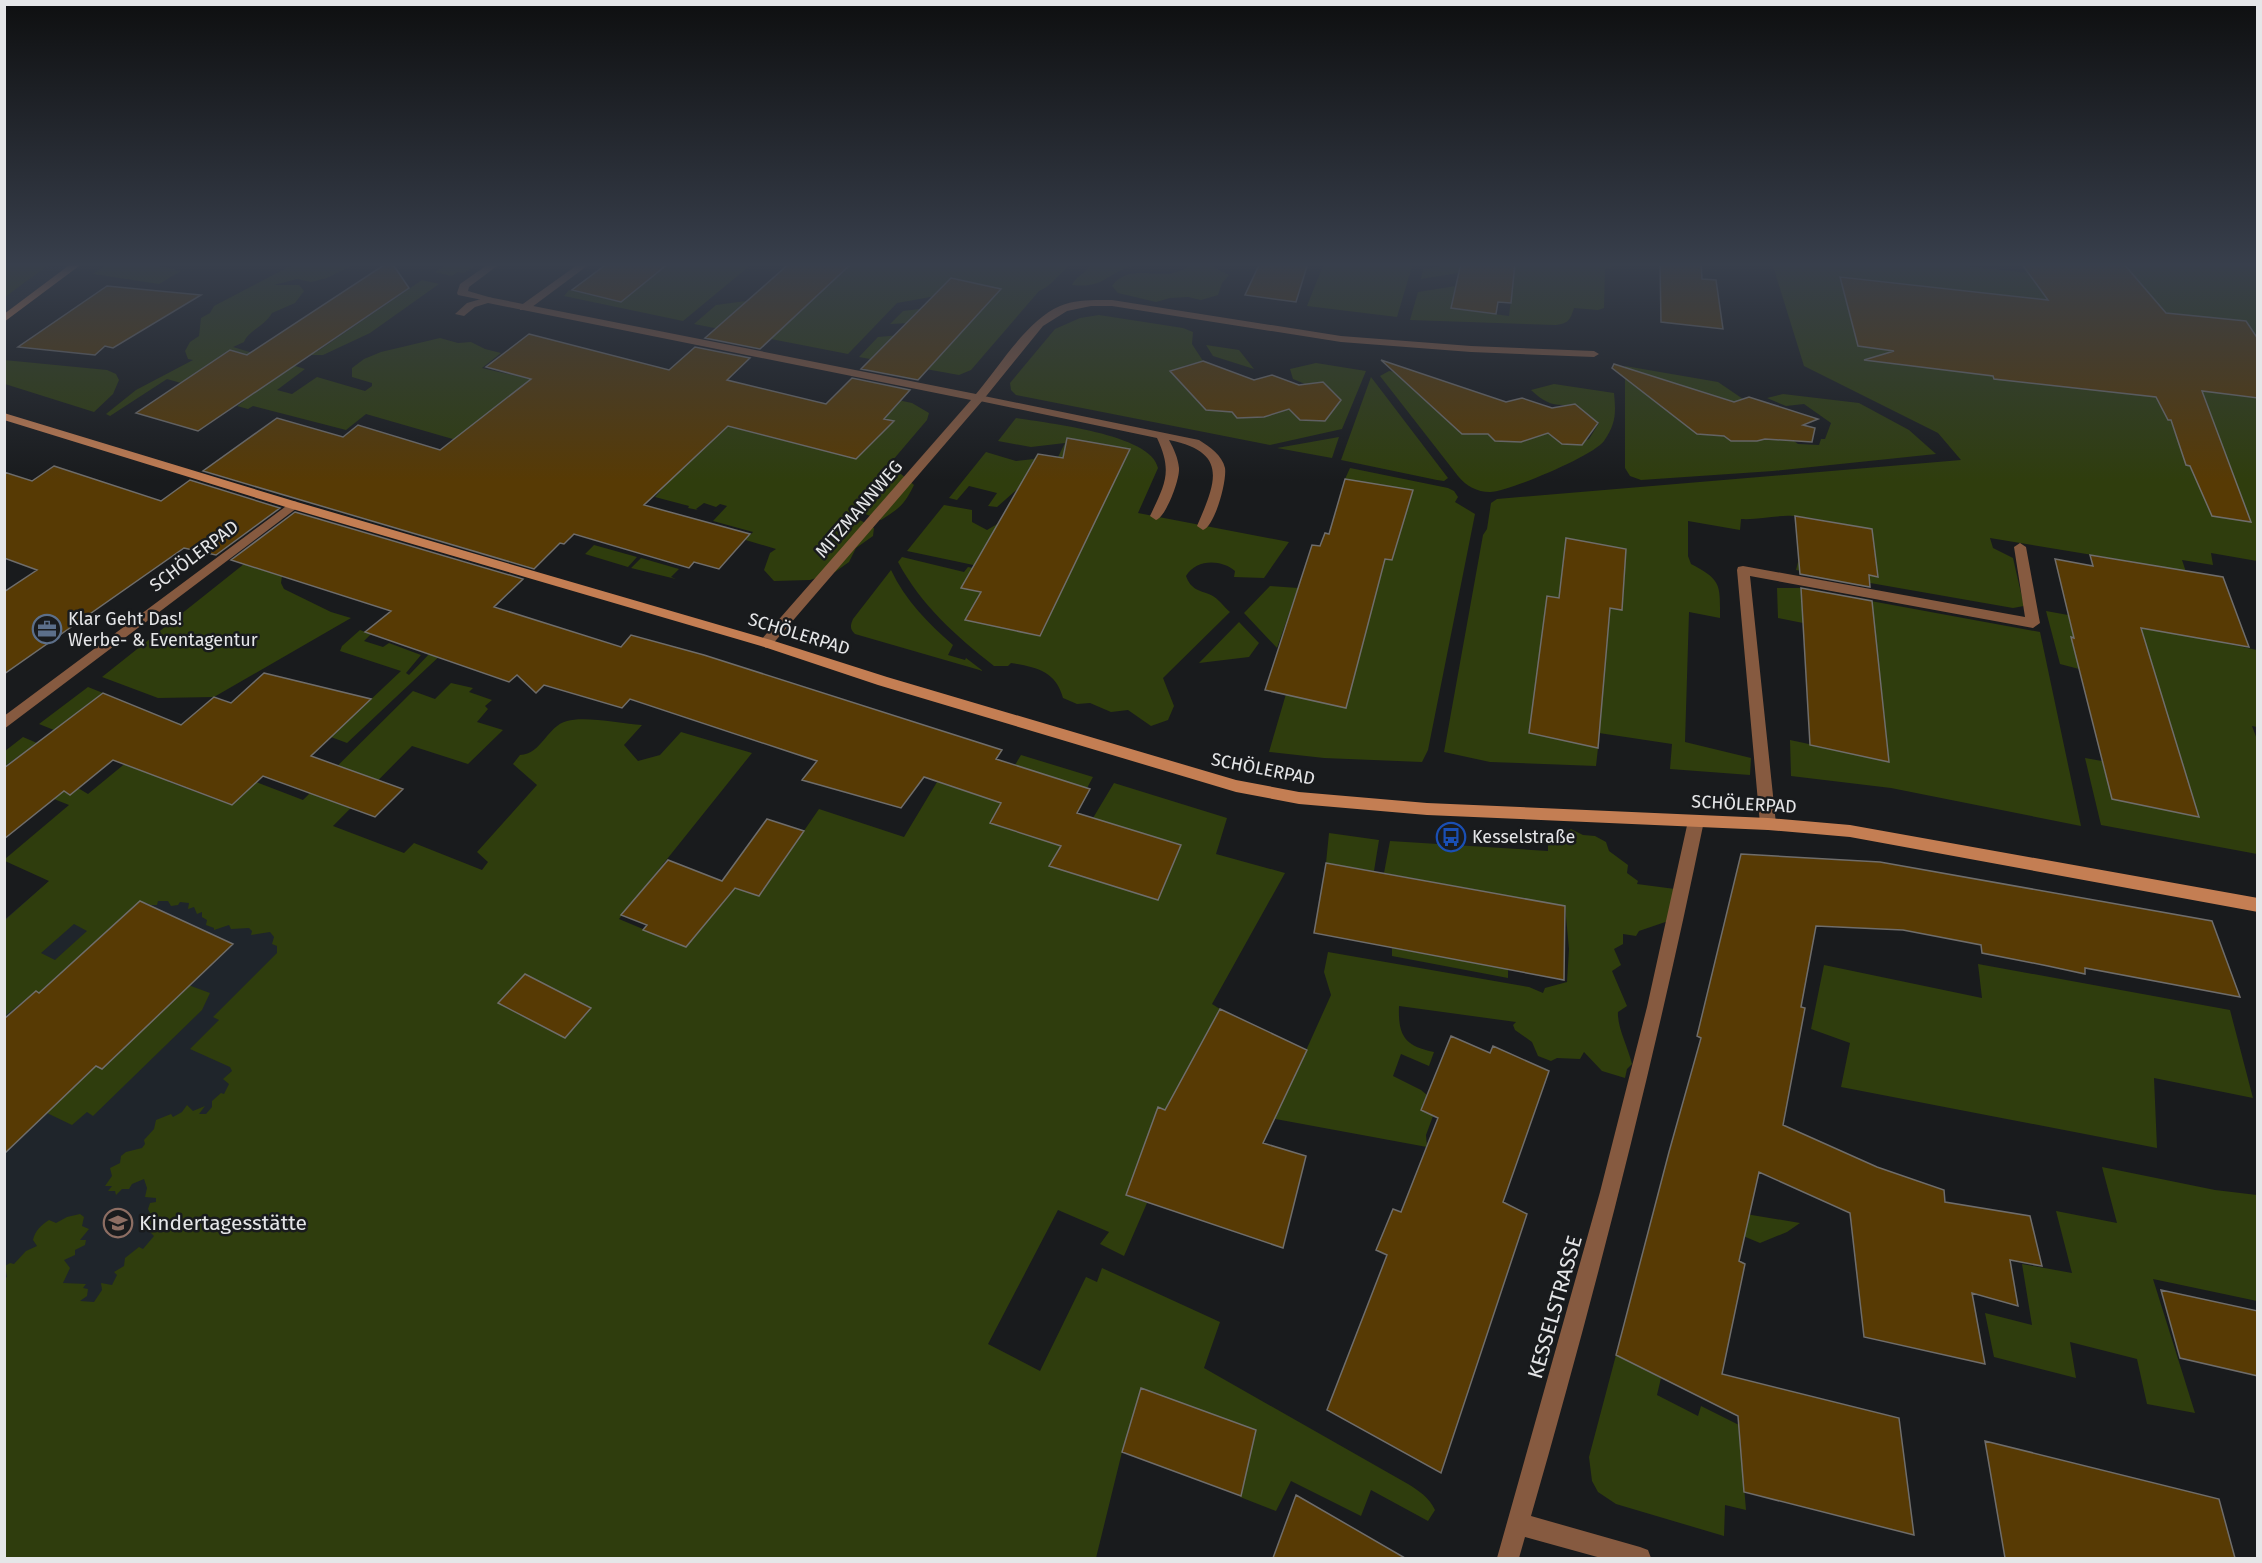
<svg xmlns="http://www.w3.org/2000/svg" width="2262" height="1563" font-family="'Fira Sans',sans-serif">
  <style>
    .built { fill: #1f252b }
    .green { fill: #2f3d0d; fill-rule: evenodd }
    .building { fill: #573a04; stroke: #6f6d6b; stroke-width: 1.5 }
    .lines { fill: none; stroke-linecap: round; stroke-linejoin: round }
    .lane { fill: #865a40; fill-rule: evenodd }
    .street { fill: #865a40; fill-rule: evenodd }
    .secondary { fill: #c47e53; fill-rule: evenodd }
    .labels { text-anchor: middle; stroke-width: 5; stroke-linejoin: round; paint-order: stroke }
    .street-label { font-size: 18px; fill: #e5e6e8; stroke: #191b1d }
    .poi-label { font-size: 18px; fill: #e5e6e8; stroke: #191b1d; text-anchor: start }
    .near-poi-label { font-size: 21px; fill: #e5e6e8; stroke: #191b1d; text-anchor: start }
    .near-street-label { font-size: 21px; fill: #e5e6e8; stroke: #191b1d }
  </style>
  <rect width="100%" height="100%" fill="#191b1d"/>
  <path class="built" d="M5,263H76L5,318Z
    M114,825L424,974L114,1375L5,1365L4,920Z"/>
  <path class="green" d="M4,263H51L5,297Z
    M108,263H146L181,271L159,284L93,274Z
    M296,263H357L327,278L311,282L297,279L274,285H299L304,291L295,303L272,313C265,326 249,330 244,342L233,347L305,369L277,390L292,394L317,377L365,391L372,386V383L352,377V368L364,359L381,352L440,338L458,343L471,342L485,349L501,353L482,368L691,417L856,459L894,421L834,407L851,390L912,403L929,413L927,420L881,474H901L914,485C904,505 900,508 881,520L852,509L858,519L874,528L873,536L856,548L849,562L835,572L810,580L774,581L764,570L770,553L776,549L729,535L733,532L749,536L753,532L713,521L727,506L720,504L716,507L704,503L696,509L698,510L688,508L689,506L655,497L672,478L571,473L366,414L346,430L253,406L248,409L237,406L244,401L167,379L110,416L106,414L136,390L193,360L188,359L185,351L190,342L199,336L201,318L210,313L214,306Z
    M450,263H479L464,273L458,272L452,276L435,272Z
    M670,263H753L683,321L564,296L569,290L620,302Z
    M795,263H1147C1141,264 1134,265 1128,267C1103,277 1103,288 1072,285C1076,276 1085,274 1090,265H1069C1060,273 1050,287 1039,291L971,370L959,375L859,357L878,337L901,335L910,323L890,324L903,311L928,308L936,296L897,303L848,354L694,324L716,305L746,301Z
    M1189,263H1218L1213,267L1229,275L1222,283L1218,295L1201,300L1188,297L1170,298L1156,302L1118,293L1112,286C1131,259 1168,286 1189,265Z
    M1324,263H1413L1397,317L1307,306Z
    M1460,263L1458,273L1421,279L1423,269Z
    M1522,263H1610L1611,268H1605L1604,308L1598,310L1574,308C1570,320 1569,323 1556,325L1410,320L1418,292L1456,286L1451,308L1509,316L1515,265L1523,264Z
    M1772,263H1934L2081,278L2066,263H2257V561L2211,553L2213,565L2182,560L2209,640L2257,650V727L2252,726L2258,742L2257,854L2101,825L2085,758L2102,761L2112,799L2198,816L2148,651L2071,637L2079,669L2060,664L2046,611L2157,631L2135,562L1990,538L1993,548L2013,558L2024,606L2013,608L1796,570L1798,562L1878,577L1872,529C1846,525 1819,518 1793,516C1775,515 1759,520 1741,519L1740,530L1688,521V556L1691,564C1722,580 1720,585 1720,618L1689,612L1685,742L1751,758L1750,775L1670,769L1672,744L1599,733L1610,608L1622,609L1626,549L1566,538L1559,598L1547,596L1529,733L1598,748L1596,766L1490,762L1444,752L1483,535L1487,529L1491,503L1497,499L1961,460L1938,433L1804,366Z
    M422,280L439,284L370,333L323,355H306L309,350L318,351Z
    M1099,315L1183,328L1193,332L1192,344L1203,361L1184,366L1175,376L1206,410L1218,411L1226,406L1237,418L1257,412L1262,418L1289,409L1300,420L1320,421L1341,400L1323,382L1305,384L1293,379L1290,369L1316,363L1366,371L1342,429L1270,445L1016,395L1011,390L1010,383L1055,329L1080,318Z
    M1206,345L1239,350L1254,369L1213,356Z
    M4,360L107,370L116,374L119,380L113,394L94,412L5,384Z
    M1625,366L1718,382L1743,399L1733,403L1673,383L1656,388L1731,441H1744L1749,436L1757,441L1782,432L1798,444L1819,445L1821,439H1825L1831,423L1804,404L1786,406L1767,398L1783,394L1859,403L1909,430L1936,454L1773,471L1641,480L1630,476L1625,468Z
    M1389,371L1414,375L1462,434H1475L1482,429L1496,441L1521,442L1548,433L1562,444L1581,445L1586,440L1589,439L1599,423L1575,404C1555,407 1546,404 1531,390L1554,384L1614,393C1616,414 1616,423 1604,441C1593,456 1510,491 1490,492C1477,492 1466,486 1458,476L1380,376Z
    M1371,377L1448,478L1444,481L1437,480L1341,460Z
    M1016,418C1046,423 1152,434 1158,468L1138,513L1289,542L1264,578L1234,577L1235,571C1221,559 1196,559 1186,576C1191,590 1199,590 1211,595C1218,598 1224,607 1230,612L1163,678L1174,706L1168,720L1151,726L1128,710L1111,712L1090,703L1077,704L1063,698C1056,671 1035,667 1011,663L1008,666H994C956,636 921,605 898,562L902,557L964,572L968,567L994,572L983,567L907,551L944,505L972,510V522L987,530L999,523L1007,508L1027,511L1048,472L1029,468L1030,478L997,507L988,506L997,493L969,486L957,500L949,498L986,452L1016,461L1034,459L1037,454L1058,457L1065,443L1031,447L998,441Z
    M1339,437L1332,458L1277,448Z
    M1350,468L1448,488L1454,491L1458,497L1455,502L1475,514L1428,750L1422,762L1324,758L1269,752L1286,694L1365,635L1385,559L1392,560L1412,491L1345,479Z
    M594,545L637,557L628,567L585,554Z
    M641,558L679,569L671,577L676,579L631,568Z
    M244,564L282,576L281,583L284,589L331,612L351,618L214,697L158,698L102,677Z
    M891,570C905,600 929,624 953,645L948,655L965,660L966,658L983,671L855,634C850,629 850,626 853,619Z
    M1270,586L1298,588L1277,648L1244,613Z
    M1777,588H1800L2040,632L2081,826L1891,788L1791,776L1790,740L1889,761L1873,609L1803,623L1778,618Z
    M1239,622L1259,643L1249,657L1199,663Z
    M360,630L371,634L364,641L383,647L389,643L421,655L406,673L409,675L434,649L445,651L347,743L331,737L401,671L340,651L342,646Z
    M451,683L473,688L469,692L492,700L485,706L488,709L477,722L503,730L468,764L412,746L333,826L404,853L414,843L482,870L488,862L477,852L537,785L513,764L520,755C542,754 547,726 567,721C586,716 622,724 642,725L624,745L638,761L660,755L681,732L752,753L619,919L686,947L709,919L721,883L759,896L819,809L904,837L937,782L1001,803L990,823L1061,846L1050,866L1158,900L1181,845L1093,818L1114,783L1227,818L1216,854L1285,873L1212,1004L1220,1009L1195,1054L1285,1097L1331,995L1324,972L1328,952L1529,987L1543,993L1545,988L1567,982L1569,949L1565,906L1384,873L1390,841L1548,851V844L1571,829L1583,835L1595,836L1606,842L1609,851L1628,865L1627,873L1638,881L1637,884L1675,889L1677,918L1639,931L1636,936L1623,934V944L1614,949L1621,965L1612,971L1627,1006L1618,1012C1617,1027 1628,1047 1632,1064L1627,1069L1625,1078L1602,1071L1584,1052L1580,1059L1557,1058L1551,1061L1538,1056L1532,1042L1515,1030L1513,1025L1516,1022L1399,1006C1398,1035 1404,1046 1434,1052L1429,1066L1401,1054L1393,1076L1421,1090L1427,1095L1421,1110L1433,1116L1426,1135L1427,1147L1216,1108L1205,1123L1159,1108L1126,1195L1147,1203L1124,1256L1100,1244L1109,1232L1058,1210L988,1344L1040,1371L1086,1277L1097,1282L1102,1268L1220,1322L1204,1368L1408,1484C1419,1491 1429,1497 1435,1510L1428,1521L1371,1490L1361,1516L1291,1481L1276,1511L1240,1497L1256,1430L1141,1389L1122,1452L1096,1558H5L4,1279L7,1277L5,1266L10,1263L14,1264L26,1251L37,1246L33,1240C35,1231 41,1225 49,1220L56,1223L67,1217L80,1214L84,1217L82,1226L89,1229L80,1240H86L85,1245L75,1250V1255L64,1260L70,1268L63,1283L86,1284L83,1288L88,1289L87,1296L80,1301L94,1302L102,1290L101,1283L112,1285L117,1275L114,1272L124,1266L125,1258L139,1247L143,1249L154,1236L143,1225L153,1219L148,1209L150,1203L156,1202V1198L145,1197L147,1188L144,1179L132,1184L129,1189H122L116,1195L115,1191H108L112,1186H105L112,1176L110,1168L120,1163L121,1156L126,1152L142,1148L145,1144L144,1140L154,1129L156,1120L171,1114L173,1117L182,1112L187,1105L193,1111L205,1106L199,1114H206L212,1107V1101L221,1093L224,1094L229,1084L223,1079L232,1071L230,1067L190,1049L219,1020L213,1017L277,953V946L272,944L274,937L270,932L251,935L252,931L249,928L231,929L229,925L214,930V928L206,925L207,920L202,917V912L197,914L194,907L188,909L189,903L180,902L178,905L171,906L168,901H158L157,905H150L147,903L134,906L39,993L36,991L5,1016V920L49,881L5,861V859L69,805L54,799L64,791L70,795L78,788L88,794L133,757L165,719L182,724L169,782L231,805L256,782L303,800L413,691L435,699ZM74,924L87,931L55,960L41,953Z
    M88,687L103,693L54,730L39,724Z
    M23,737L37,743L5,766V751Z
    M1021,755L1093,777L1087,788L1015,765Z
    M1329,833L1379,840L1374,871L1326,863Z
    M1392,948L1508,969V978L1392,956Z
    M1978,964L2230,1010L2253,1098L2154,1078L2157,1148L1841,1087L1850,1043L1811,1029L1824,965L1982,998Z
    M180,982L210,993L202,1010L93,1116L87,1112L72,1125L47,1113L96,1066L103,1069L158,1015Z
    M2102,1167L2215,1190L2257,1195V1301L2153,1279L2195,1413L2147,1404L2137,1359L2070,1342L2076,1378L1994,1357L1985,1313L2032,1325L2022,1264L2072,1273L2056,1211L2117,1223Z
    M1698,1206L1800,1223L1787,1232L1760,1243L1695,1216Z
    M1616,1355L1661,1378L1657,1395L1698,1416L1701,1406L1739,1425L1746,1510L1725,1505L1724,1536L1616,1504L1598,1492L1592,1481L1589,1457Z"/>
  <path class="building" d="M387,263H392L409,288L198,431L136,413L230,350L247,355Z
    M608,263H669L621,302L572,290Z
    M790,263H852L760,349L705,338Z
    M1260,263H1308L1296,302L1245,295Z
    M1461,263H1515L1511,303L1498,302L1496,314L1451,308Z
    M1660,263H1701L1702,279L1716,280L1723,329L1661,322Z
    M2021,263H2123L2166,313L2246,321L2258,339V398L2202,391L2251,522L2212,516L2190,466L2186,465L2171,420H2168L2156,397L1994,379L1993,376L1864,360L1894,351L1858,346L1840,277L2048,300Z
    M951,278L1001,289L918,380L861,369Z
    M107,286L201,295L113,348L105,346L95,355L18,347Z
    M529,334L669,370L695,347L750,358L727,380L826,404L852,378L910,390L884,419L894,421L856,459L728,426L644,505L750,534L719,569L694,562L689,568L574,534L564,544L560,543L534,569L203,471L277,418L343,437L358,425L440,450L531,379L486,367Z
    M1381,360L1506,402L1522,398L1552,408L1575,404L1598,423L1582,445L1562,444L1548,433L1521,442L1495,441L1488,434H1462Z
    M1203,361L1254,380L1272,375L1299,385L1323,382L1341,400L1325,421L1300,420L1289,409L1264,417L1237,418L1232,412L1206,410L1170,371Z
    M1614,364L1734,402L1749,397L1818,419L1803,425L1815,428L1812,442L1765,439L1757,441H1731L1724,436L1697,434L1612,368Z
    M1067,438L1130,449L1040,636L965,620L981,592L961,588L1038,454L1063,458Z
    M54,466L161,501L190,480L280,508L216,555L184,548L4,674V592L37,570L4,558V472L32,481Z
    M1345,479L1413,490L1392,560L1385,559L1346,708L1265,690L1312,545L1320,546L1325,533L1329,534Z
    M295,512L523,579L494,607L621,647L631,635L704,655L1002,750L996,759L1090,789L1077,813L1181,845L1158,900L1049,866L1061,846L990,823L1001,803L924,777L901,808L802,780L817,761L630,699L622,708L544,685L536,693L517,675L509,682L365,632L391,611L231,560Z
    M1795,516L1872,529L1878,577L1869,575L1870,587L1800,574Z
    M1566,538L1626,549L1622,610L1610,608L1598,748L1529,733L1547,596L1559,598Z
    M2090,555L2223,577L2249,647L2141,628L2199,817L2112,799L2071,637L2074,638L2055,559L2093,566Z
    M1801,588L1872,601L1889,762L1810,745Z
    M264,673L371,699L311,756L403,789L375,817L263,776L232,805L113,760L70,795L64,791L4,839V768L103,693L181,725L214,697L231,703Z
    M767,819L804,831L759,896L735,888L686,947L643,930L647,925L621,915L668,860L722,881Z
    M1741,854L1880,862L2212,921L2240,997L2085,968V974L2048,966L1982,953L1981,945L1903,930L1816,926L1801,1007L1805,1008L1783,1125L1877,1167L1944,1190L1945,1202L2030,1216L2042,1266L2010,1260L2018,1306L1972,1293L1985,1364L1864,1337L1850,1213L1759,1172L1739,1261L1745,1264L1722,1374L1899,1418L1914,1535L1744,1492L1738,1416L1616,1355L1669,1152L1701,1038L1697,1036Z
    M1326,863L1565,906L1564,980L1314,933Z
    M140,901L233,944L102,1069L96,1066L4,1154V1019L36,991L39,993Z
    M525,974L591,1008L565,1038L498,1003Z
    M1220,1009L1307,1050L1263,1143L1306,1156L1283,1248L1126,1195L1158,1107L1165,1110Z
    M1451,1036L1490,1053L1493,1046L1549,1071L1503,1202L1527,1214L1441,1473L1327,1410L1387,1255L1376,1250L1393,1209L1401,1212L1438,1118L1421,1110Z
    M2161,1290L2258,1311V1376L2180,1358Z
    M1141,1388L1256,1430L1241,1496L1122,1452Z
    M1985,1441L2219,1499L2235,1558H2005Z
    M1296,1495L1405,1558H1273Z"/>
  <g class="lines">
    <path class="lane" d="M490,263H501L469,287L468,291L492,298V302L458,295L457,293L460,284Z
      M580,263H591L528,310H520V306Z
      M979,395L1199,440C1210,447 1222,455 1225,468C1227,481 1215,526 1203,530L1197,526C1216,482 1229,452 1169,440C1174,449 1178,458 1179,468C1180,479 1166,517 1156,520L1150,516C1165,484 1173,472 1157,438L975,400L973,398Z
      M2020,543L2026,547L2040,623L2033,628L1750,576L1776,824L1773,828L1768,830L1763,828L1760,824L1737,570L1738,567L1743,566L2025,617L2014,547Z"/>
    <path class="street" d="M488,297L976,394C999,367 1027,320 1060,306C1076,299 1096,300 1112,300L1341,336L1471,346L1594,351L1599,354L1594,357L1471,352L1341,342L1112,306H1091L1067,311L1043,326L983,400L771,646L766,648L759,643L761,640L971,400L488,303L475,307L464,316L455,314L467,303Z
      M293,501L297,502V508L4,729V716Z
      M1696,815L1701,817L1704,821C1656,1055 1597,1287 1531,1516L1640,1547L1648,1550L1651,1558H1601L1525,1537L1519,1558H1497L1600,1192L1647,1007L1688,821L1691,817Z"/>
    <path class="secondary" d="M72,263H83L4,322V314Z
      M4,413L297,502L771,640L887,677L1236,780L1299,792L1427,803L1768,818L1850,825L2258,898V912L1850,837L1768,830L1427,815L1299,804L1236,792L878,685L761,646L289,508L4,420Z"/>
  </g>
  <linearGradient id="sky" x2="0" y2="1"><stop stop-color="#0e0f10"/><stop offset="0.55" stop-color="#383f4c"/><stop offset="1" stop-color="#383f4c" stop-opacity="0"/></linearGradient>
  <rect width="2262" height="481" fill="url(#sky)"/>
  <defs>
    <g id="office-ring" transform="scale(1.5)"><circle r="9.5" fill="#191b1d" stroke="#5c6f8a" stroke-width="1.5"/><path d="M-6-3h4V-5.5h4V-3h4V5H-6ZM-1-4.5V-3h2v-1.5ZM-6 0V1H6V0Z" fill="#5c6f8a"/></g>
    <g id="bus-ring" transform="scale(1.5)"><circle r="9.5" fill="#191b1d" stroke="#1a4fb4" stroke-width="1.5"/><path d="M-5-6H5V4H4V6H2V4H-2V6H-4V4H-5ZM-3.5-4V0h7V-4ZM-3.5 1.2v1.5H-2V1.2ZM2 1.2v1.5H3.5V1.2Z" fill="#1a4fb4"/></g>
    <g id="school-ring" transform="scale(1.5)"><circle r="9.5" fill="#191b1d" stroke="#8d6e63" stroke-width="1.5"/><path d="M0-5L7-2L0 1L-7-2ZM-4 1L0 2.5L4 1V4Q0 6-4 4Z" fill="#8d6e63"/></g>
  </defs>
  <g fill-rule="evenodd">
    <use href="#office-ring" x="47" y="629"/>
    <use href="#bus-ring" x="1451" y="837"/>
    <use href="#school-ring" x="118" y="1223"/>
  </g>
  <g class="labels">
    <g class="street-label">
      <text transform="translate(859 509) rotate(-49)" y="6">MITZMANNWEG</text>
      <text transform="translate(194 556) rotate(-37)" y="6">SCHÖLERPAD</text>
      <text transform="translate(799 634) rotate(17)" y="6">SCHÖLERPAD</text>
      <text transform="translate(1263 769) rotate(11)" y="6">SCHÖLERPAD</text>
      <text transform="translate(1744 804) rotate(3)" y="6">SCHÖLERPAD</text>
    </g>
    <g class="poi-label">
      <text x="68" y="625">Klar Geht Das!<tspan x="68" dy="21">Werbe- &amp; Eventagentur</tspan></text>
      <text x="1472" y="843">Kesselstraße</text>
    </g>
    <g class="near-poi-label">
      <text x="139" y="1230">Kindertagesstätte</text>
    </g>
    <g class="near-street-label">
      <text transform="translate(1555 1307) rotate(-74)" y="7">KESSELSTRASSE</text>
    </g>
  </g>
  <rect width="2262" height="1563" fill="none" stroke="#e5e6e8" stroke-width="12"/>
</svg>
